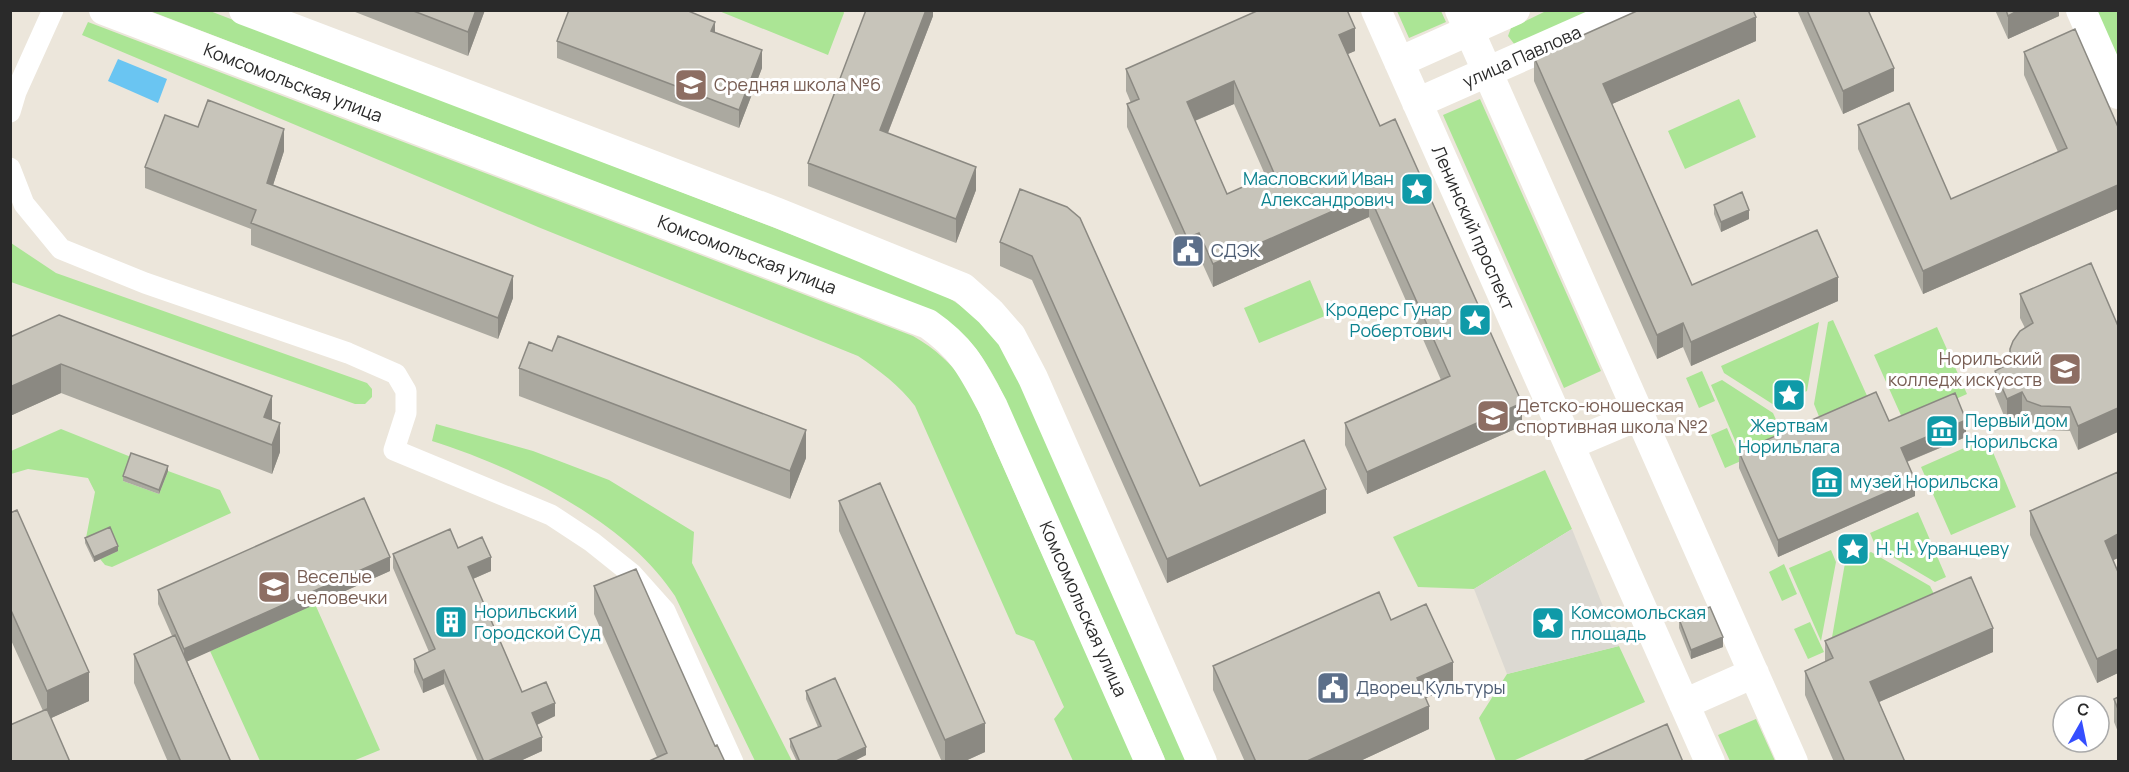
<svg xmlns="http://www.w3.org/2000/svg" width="2129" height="772" font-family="Manrope,sans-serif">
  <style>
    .green { fill: #abe595 }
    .plaza { fill: #dcd9d2 }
    .water { fill: #6ac5f2 }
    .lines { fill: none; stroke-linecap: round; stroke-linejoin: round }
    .street { stroke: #fff; stroke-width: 21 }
    .secondary { stroke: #fff; stroke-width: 30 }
    .wall { fill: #aba9a0; fill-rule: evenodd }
    .shaded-wall { fill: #8b8982 }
    .building { fill: #c7c4ba; stroke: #8b8982; stroke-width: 1.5; fill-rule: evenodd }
    .labels { text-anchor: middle; stroke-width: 6; stroke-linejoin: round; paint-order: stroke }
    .street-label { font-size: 18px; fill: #2a2a2a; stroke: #fff }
    .education-label { font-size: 18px; fill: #785e54; stroke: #fff; text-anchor: start }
    .culture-label { font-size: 18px; fill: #0d838f; stroke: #fff; text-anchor: start }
    .service-label { font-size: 18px; fill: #4e5e75; stroke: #fff; text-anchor: start }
  </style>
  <rect width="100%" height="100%" fill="#ece6db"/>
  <path class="green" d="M150,11H210L931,288C973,310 994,330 1016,373L1188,761H1166L998,384C977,345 962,327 922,307Z
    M719,11L843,10L844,13L828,55Z
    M1397,11H1441L1446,22L1409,38Z
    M1546,11H1602L1515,45L1508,36L1511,28Z
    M2093,11H2118V68Z
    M88,22L913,336C936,349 950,363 966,383L1134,761H1073L1054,719L1064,707L1034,641L1016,634L915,406C899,385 880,371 858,356L538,227L82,35Z
    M1480,99L1601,371L1564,388L1443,115Z
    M1739,99L1756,137L1685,169L1668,131Z
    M11,243L56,273L367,383L372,389V397L365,404H355L11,282Z
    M1310,280L1325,316L1259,343L1244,308Z
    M1833,320L1868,398L1820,419L1814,404L1828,322Z
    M1819,322L1807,391L1774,405L1724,373L1721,366Z
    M1937,327L1967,394L1904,422L1874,355Z
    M1702,371L1715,401L1699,408L1686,378Z
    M1722,380L1773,413L1782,433L1740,452L1711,385Z
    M436,424L533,451L609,480L694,532L692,563L792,761H755L675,596C625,520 517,468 432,441Z
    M1727,428L1741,461L1725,468L1711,435Z
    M61,429L131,457L123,481L159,494L168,471L220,490L231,513L112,567L105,565L100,559L118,551L85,543L95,492L88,478L28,469L11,474V451Z
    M1987,438L2016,507L1951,535L1921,467Z
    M1545,470L1572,529L1474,589L1418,587L1393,537Z
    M1918,512L1946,577L1935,582L1876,547L1870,533Z
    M1831,550L1836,562L1821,641L1789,568Z
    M1871,552L1930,586L1936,598L1831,643L1845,563Z
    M1784,564L1797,594L1782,601L1769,572Z
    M315,604L380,750L353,761H260L210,651Z
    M1810,622L1824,652L1808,659L1794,629Z
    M1619,646L1645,702L1513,761H1496L1479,718L1507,674Z
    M1756,719L1775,761H1730L1718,735Z"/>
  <path class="plaza" d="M1572,529L1619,646L1507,674L1474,589Z"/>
  <path class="water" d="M118,59L167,79L158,103L108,81Z"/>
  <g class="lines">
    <path class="street" d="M10,112L16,92L53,10
      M10,168L24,204L61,249L145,283L348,353L396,374L406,391V413L394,450L551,515L592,542L632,574L665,611L733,762"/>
    <path class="secondary" d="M104,10L928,324C964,349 973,370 993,407L1150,762
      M244,10L778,213L963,288L990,312L1011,336L1033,378L1202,762
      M1376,10L1710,762
      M1460,10L1793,762
      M2081,10L2118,94
      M1399,62L1515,10
      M1417,103L1627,10
      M1569,445L1640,415
      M1684,704L1754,673"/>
  </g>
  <path class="wall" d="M350,10H485L468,56Z
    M933,10V16L888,133L976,190L956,243L808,186V163Z
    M1797,10H1868L1894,91L1843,114Z
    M1995,10H2059V16L2008,39Z
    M715,32L762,68L739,128L557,58V41Z
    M1756,41L1612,104L1692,285L1838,301L1691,366L1683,347L1657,359L1534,81V57Z
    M1355,51L1347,54L1380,126L1522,426L1367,494L1345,445V423L1441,380L1369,217L1213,287L1199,256L1187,261L1127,127V104L1131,103L1126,91V69ZM1234,104L1266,177L1227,194L1195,121Z
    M2024,52L2118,127V209L1923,294L1858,149V125L1951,199L2058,152L2024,75Z
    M198,127L284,151L273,185L513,298L498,339L251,245V229L145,188V167Z
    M1020,189L1200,486L1326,513L1167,583L1032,280L1000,266V242Z
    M1714,205L1749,219L1721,232L1714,214Z
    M2091,263L2078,450L2070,431L2041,430L2027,425L2022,416L2007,423L1995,394V371L2010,363V349L2025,328L2020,318V294Z
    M10,337L272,420L280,452L272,474L61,393L10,416Z
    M552,351L806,458L790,499L519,396V368Z
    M1889,421L1966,437L1907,462L1915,496L1778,557L1739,468V452Z
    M168,471L159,494L123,481V476Z
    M2118,472V558L2113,560L2118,572V673L2097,683L2030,535V511Z
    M839,501L985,752L963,762H942L839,531Z
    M10,513L89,701L51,718L43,711L10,638Z
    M85,538L118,551L94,562L85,543Z
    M458,548L491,571L473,579L522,692L555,716L537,725L542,751L518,762H478L444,684L423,693L414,672V659L429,652L393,568V554Z
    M390,571L187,661L231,762H168L134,683V654L172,636L158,604V590Z
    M594,586L715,746L657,757L594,614Z
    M1679,619L1723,647L1691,659L1679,628Z
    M1391,620L1453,686L1426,698L1429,729L1358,762H1245L1213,690V666Z
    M1825,641L1993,652L1879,702L1905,762H1834L1805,695V671L1825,662Z
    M806,691L866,755L852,762H797L790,747V739L818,727L806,699Z
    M2118,697V732L2114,722V699Z"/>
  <path class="shaded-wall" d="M476,10H485L468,56V32Z
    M926,10H933V16L880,153V130Z
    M2019,10H2059V16L2008,39V16Z
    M1756,17V41L1603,108V84Z
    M715,22V39L711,31Z
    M1355,28V51L1339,58V35Z
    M762,50V68L739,128V110Z
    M1894,68V91L1843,114V91Z
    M1234,81V104L1187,124V102Z
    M284,129V151L267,204V183Z
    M976,167V190L956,243V219Z
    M2118,185V209L1923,294V271Z
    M1369,195V217L1213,287V264Z
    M1749,210V219L1721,232V222Z
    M1199,233V256L1187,261V238Z
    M513,276V298L498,339V318Z
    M1838,277V301L1691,366V342Z
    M1683,323V347L1657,359V335Z
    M61,364V393L10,416V387Z
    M2022,392V416L2007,423V399Z
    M272,396V425L264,417Z
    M1522,403V426L1367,494V472Z
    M2118,408V432L2078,450V426Z
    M1966,420V437L1901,464V448Z
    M280,423V452L272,474V445Z
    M806,430V458L790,499V471Z
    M168,466V471L159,494V490Z
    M1915,480V496L1778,557V540Z
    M1326,489V513L1167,583V559Z
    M2118,534V558L2105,564V541Z
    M118,546V551L94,562V557Z
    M390,557V571L184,663V649Z
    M491,557V571L468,581V567Z
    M1993,628V652L1870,706V682Z
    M1723,637V647L1691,659V650Z
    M2118,649V673L2097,683V659Z
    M1453,662V686L1417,702V678Z
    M444,670V684L423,693V680Z
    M89,672V701L47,720V691Z
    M555,703V716L532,727V713Z
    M1429,706V729L1358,762H1305Z
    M985,723V752L963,762H945V740Z
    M542,737V751L518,762H486Z
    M866,747V755L852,762H834Z"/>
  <path class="building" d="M411,10H476L468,32Z
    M569,10H686L715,22L711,31L762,50L739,110L557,41Z
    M866,10H926L880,130L976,167L956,219L808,163Z
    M1259,10H1347L1355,28L1339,35L1380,126L1395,119L1522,403L1367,472L1345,423L1450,376L1369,195L1213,264L1199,233L1187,238L1127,104L1139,99L1126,69ZM1234,81L1274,173L1227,194L1187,102Z
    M1639,10H1753L1756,17L1603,84L1692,285L1817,230L1838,277L1691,342L1683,323L1657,335L1534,57Z
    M1807,10H1868L1894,68L1843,91Z
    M2006,10H2019L2008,16Z
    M2075,29L2118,127V185L1923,271L1858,125L1909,103L1951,199L2067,148L2024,52Z
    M208,100L284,129L267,183L513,276L498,318L251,223L256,210L145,167L165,115L198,127Z
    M1020,189L1067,207L1080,218L1200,486L1304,440L1326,489L1167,559L1032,256L1000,242Z
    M1742,192L1749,210L1721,222L1714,205Z
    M2091,263L2118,326V408L2078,426L2070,407L2041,406L2027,401L2022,392L2007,399L1995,371L2010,363V349L2013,341L2020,331L2033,323L2020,294Z
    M59,315L272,396L264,417L280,423L272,445L61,364L10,387V337Z
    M558,336L806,430L790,471L519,368L529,342L552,351Z
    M1876,392L1889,421L1955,393L1966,420L1901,448L1915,480L1778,540L1739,452Z
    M131,453L168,466L159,490L123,476Z
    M2118,472V534L2105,541L2118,572V649L2097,659L2030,511Z
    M880,483L985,723L945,740L839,501Z
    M364,498L390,557L184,649L158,590Z
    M17,510L89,672L47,691L10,608V513Z
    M110,527L118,546L94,557L85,538Z
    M450,529L458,548L482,537L491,557L468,567L522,692L546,682L555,703L532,713L542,737L486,762H484L444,670L423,680L414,659L435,649L393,554Z
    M636,569L715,746L717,745L725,762H647L667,753L594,586Z
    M1971,577L1993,628L1870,682L1905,762H1845L1805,671L1833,658L1825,641Z
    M1379,592L1391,620L1426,604L1453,662L1417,678L1429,706L1305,762H1256L1213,666Z
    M1710,607L1723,637L1691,650L1679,619Z
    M175,635L231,762H181L134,654Z
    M835,678L866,747L834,762H800L790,739L821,726L806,691Z
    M2118,697V709L2114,699Z
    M47,709L70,762H10V725Z
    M1667,724L1683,762H1581Z"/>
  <defs>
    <g id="school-square" transform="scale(1.725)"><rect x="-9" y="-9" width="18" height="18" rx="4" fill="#8d6e63" stroke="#fff"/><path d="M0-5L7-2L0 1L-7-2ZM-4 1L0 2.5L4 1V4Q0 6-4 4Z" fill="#fff"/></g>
    <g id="sight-square" transform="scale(1.725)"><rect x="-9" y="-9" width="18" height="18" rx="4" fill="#0f9aa8" stroke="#fff"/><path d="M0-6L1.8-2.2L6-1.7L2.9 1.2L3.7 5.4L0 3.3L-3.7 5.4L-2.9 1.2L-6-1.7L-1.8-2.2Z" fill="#fff"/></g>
    <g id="civic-square" transform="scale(1.725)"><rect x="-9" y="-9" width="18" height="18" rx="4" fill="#5c6f8a" stroke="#fff"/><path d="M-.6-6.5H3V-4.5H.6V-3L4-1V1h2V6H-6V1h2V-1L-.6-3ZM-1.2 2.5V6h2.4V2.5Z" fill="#fff"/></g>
    <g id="university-square" transform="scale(1.725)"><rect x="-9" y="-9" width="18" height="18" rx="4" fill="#8d6e63" stroke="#fff"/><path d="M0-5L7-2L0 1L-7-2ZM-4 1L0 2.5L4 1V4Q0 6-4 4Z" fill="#fff"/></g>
    <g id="museum-square" transform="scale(1.725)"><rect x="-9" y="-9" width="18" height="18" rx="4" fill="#0f9aa8" stroke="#fff"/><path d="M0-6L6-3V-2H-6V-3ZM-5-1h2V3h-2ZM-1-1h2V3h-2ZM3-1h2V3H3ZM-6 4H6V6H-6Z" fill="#fff"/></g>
    <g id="building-square" transform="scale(1.725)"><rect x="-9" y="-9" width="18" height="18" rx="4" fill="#0f9aa8" stroke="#fff"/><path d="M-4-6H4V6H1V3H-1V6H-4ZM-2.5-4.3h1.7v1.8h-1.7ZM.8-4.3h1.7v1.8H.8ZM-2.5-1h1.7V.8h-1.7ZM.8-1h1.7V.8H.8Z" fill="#fff"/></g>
  </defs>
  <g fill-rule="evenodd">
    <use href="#school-square" x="691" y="85"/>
    <use href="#sight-square" x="1417" y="189"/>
    <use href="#civic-square" x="1188" y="251"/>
    <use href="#sight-square" x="1475" y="320"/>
    <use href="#university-square" x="2065" y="369"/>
    <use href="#sight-square" x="1789" y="395"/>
    <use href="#school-square" x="1493" y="416"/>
    <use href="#museum-square" x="1942" y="431"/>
    <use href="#museum-square" x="1827" y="482"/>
    <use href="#sight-square" x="1853" y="549"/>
    <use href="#school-square" x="274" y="587"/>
    <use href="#building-square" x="451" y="622"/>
    <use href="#sight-square" x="1548" y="623"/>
    <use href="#civic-square" x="1333" y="688"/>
  </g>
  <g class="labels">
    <g class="street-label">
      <text transform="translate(1522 57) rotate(-24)" y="6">улица Павлова</text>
      <text transform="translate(293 83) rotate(21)" y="6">Комсомольская улица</text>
      <text transform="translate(1473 228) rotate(66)" y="6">Ленинский проспект</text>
      <text transform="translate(747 255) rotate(21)" y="6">Комсомольская улица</text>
      <text transform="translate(1083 609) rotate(66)" y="6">Комсомольская улица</text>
    </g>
    <g class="education-label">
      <text x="714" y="91">Средняя школа №6</text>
      <text x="2042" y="365" text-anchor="end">Норильский<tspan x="2042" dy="21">колледж искусств</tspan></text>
      <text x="1516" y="412">Детско-юношеская<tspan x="1516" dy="21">спортивная школа №2</tspan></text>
      <text x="297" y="583">Веселые<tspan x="297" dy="21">человечки</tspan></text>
    </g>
    <g class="culture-label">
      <text x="1394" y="185" text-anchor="end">Масловский Иван<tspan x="1394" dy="21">Александрович</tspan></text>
      <text x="1452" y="316" text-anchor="end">Кродерс Гунар<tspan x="1452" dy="21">Робертович</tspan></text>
      <text x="1965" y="427">Первый дом<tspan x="1965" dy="21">Норильска</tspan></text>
      <text x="1789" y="432" text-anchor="middle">Жертвам<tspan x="1789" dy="21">Норильлага</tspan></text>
      <text x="1850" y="488">музей Норильска</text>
      <text x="1876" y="555">Н. Н. Урванцеву</text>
      <text x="474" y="618">Норильский<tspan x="474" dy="21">Городской Суд</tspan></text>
      <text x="1571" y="619">Комсомольская<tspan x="1571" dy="21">площадь</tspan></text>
    </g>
    <g class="service-label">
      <text x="1211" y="257">СДЭК</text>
      <text x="1356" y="694">Дворец Культуры</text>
    </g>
  </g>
  <rect width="2129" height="772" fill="none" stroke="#2a2a2a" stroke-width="24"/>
  <g transform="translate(2081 724) rotate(9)"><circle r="28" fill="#ffffff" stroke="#aaaaaa" stroke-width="1.5"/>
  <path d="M0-4.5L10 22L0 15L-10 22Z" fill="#354eff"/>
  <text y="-9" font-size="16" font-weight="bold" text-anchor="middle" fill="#2a2a2a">С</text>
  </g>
</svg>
